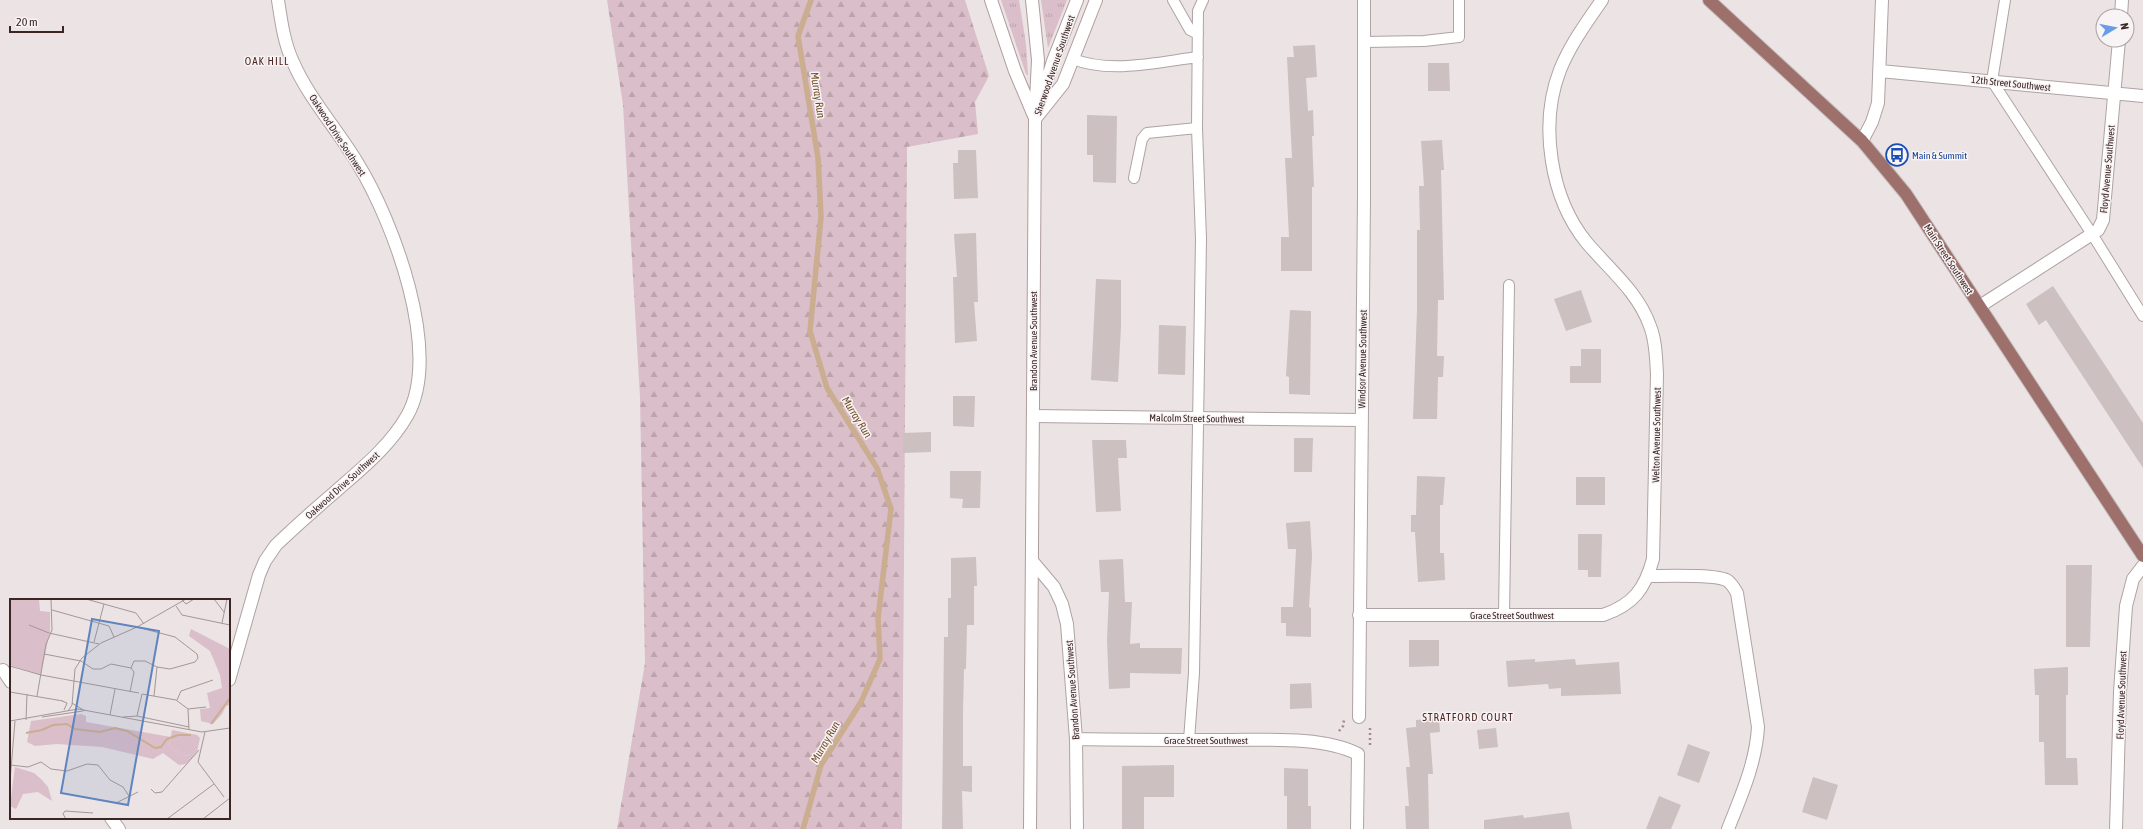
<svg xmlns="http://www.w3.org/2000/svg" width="2143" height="829" font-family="'Asap Condensed',sans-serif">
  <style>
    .grass { fill: url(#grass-tufts) }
    .forest { fill: url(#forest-firs) }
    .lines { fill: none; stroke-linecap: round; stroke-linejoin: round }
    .stream { stroke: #cbad90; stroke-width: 5.5 }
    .building { fill: #ccc0c0 }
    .lane-casing { stroke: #afa3a3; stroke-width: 12 }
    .street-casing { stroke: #afa3a3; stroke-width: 14 }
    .secondary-casing { stroke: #b09d9d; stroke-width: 14 }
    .primary-casing { stroke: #c4bebd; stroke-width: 14 }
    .path { stroke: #ac8787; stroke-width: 2.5; stroke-dasharray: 2 3; stroke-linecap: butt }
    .lane { stroke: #fff; stroke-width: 10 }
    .street { stroke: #fff; stroke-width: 12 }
    .secondary { stroke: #fff; stroke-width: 12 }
    .primary { stroke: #9d706c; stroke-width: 12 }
    .labels { text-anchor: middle; stroke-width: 3; stroke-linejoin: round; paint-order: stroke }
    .street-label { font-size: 10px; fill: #3b2624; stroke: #f8f3f4 }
    .transit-label { font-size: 10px; fill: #164399; stroke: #f8f3f4; text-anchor: start }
    .neighbourhood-label { font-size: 11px; letter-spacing: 1px; fill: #4b2622; stroke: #f8f3f4 }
    .water-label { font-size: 11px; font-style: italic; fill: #714b24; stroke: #f8f3f4 }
    .inset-river { fill: none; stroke: #cbad90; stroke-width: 2 }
    .inset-road { fill: none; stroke: #a59797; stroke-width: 1 }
    .view { fill: #5f84be; fill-opacity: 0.15; stroke: #5f84be; stroke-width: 2 }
    .inset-edge { fill: none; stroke: #3b2624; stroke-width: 2 }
  </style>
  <defs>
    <pattern id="grass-tufts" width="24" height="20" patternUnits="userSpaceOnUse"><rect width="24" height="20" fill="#dabec9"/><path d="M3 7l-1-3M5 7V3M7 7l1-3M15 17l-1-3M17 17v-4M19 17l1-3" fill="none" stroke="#bca3ac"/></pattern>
    <pattern id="forest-firs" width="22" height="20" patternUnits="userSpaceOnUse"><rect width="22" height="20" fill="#dabec9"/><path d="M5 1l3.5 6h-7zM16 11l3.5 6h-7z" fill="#bca3ac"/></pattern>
  </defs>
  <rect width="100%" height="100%" fill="#ebe3e4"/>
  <path class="grass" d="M1001,0H1019L1026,44L1028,75L1026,74Z
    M1041,0H1067L1048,48Z"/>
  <path class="forest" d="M607,0H965L989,76L975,102L978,134L907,147L902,829H617L645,663L640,397L623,105Z"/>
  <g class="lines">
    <path class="stream" d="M803,829L821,765L861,702L880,659L878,618L891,509L877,468L827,388L810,331L821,217L818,158L798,36L811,0"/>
  </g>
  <path class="building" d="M1315,45L1317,77L1306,78L1308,111L1313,110L1314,136H1312L1314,187H1312V271H1281V237H1289L1285,158H1292L1287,57H1294L1293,46Z
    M1428,63H1449L1450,91H1428Z
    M1087,115L1117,116L1116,183L1093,182V155H1087Z
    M1442,140L1444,170H1441L1444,300H1438L1437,356H1444L1443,377H1438L1437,419H1413L1417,310V230H1420L1419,186H1424L1421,141Z
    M958,150H976L978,198L954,199L953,163H958Z
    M976,233L978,302H974L977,341L955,343L953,277H957L954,234Z
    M1096,279L1121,280V327L1118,382L1091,380Z
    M2053,286L2143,423V468L2046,320L2039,325L2026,304Z
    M1581,290L1592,322L1566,331L1554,299Z
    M1290,310L1311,311L1310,395L1289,394V377L1286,376Z
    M1159,325L1186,326L1185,375L1158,374Z
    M1581,349H1601V383H1570V366H1581Z
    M953,396H975L974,427L953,426Z
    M931,432V452L903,453V433Z
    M1294,438H1313L1312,472H1294Z
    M1092,440H1126L1127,458H1118L1121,511L1096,512Z
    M950,471H981L980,508H962L963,499L950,498Z
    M1417,476L1445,477L1443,505H1440V553H1444L1445,580L1418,582L1415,532H1411V515H1416Z
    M1576,477H1605V505H1576Z
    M1310,521L1312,556L1309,607L1311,608V637L1286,636V623H1281V607H1293L1296,549H1288L1286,523Z
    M1578,534H1602L1601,577H1588V570H1578Z
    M976,557L977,586H974V625H967L966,669H964L963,711V766H972V792L962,791L963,829H942L944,637H948V598H951V558Z
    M1123,559L1125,602H1132L1130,644L1140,643V648H1182L1181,674L1130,673V688L1109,689L1107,640L1109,592H1101L1099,560Z
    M2066,565H2092L2090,647H2066Z
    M1409,640H1439V666L1409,667Z
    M1535,659V662L1575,659L1576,665L1619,662L1621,694L1561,696V688L1549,689L1548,684L1508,687L1506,661Z
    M2068,667V695H2066V758H2077L2078,785H2045L2044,742H2039V695H2035L2034,669Z
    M1311,683L1312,708L1290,709V684Z
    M1439,718L1440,732L1430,733L1433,774H1428L1429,829H1406L1405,806H1409L1406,767H1410L1406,728L1416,727V720Z
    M1496,728L1498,747L1479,749L1477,730Z
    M1688,744L1710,752L1699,783L1677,775Z
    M1174,765V797H1144V829H1122V766Z
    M1284,768L1308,769V806H1311V829H1287V796H1284Z
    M1813,777L1838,785L1827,820L1802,812Z
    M1659,796L1681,805L1671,829H1646Z
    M1569,812L1572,829H1484V820L1523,815L1524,818Z"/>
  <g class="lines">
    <g class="lane-casing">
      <path id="lane" d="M1173,0L1190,30L1198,34
        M2005,0L1992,81L2092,234L2143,316
        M1364,42L1424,41L1459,37V0
        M1073,59C1110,74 1159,62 1198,57
        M1134,178L1142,139L1147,133L1197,128
        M1504,615L1509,285
        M1189,740L1194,673L1201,239L1197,128L1198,11L1203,0"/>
    </g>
    <g class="street-casing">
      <path id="street" d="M2121,16L2122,0
        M1880,71L2143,96
        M1862,141L1872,122L1878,103L1882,0
        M1980,306L2092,234L2098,230L2103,220L2119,40
        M1033,416L1361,420
        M1033,562L1054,587L1062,604L1067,624L1076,739L1077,829
        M1649,576C1664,576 1718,574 1728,581C1732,584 1734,588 1737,593L1758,727C1756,763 1741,796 1728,829
        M1359,615H1603C1633,605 1645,589 1653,559L1657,374C1656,358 1656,341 1650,326C1638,292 1610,270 1587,243C1550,198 1539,124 1560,70C1570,45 1586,23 1602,0
        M3,670L11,682
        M229,680L259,575L265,561L276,545C295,527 315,509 335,492C361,469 389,447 407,416C443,353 393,221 358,164C338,130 309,99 293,62C284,43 281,20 278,0
        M1359,717L1364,198V0
        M1076,739C1126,740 1175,740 1225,740C1265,740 1323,736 1358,754L1357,829
        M111,818L119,829
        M2116,829L2120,692L2126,606L2133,579L2143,566"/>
    </g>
    <g class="secondary-casing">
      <path id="secondary" d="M991,0L1015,71L1034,116
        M1040,103L1053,61L1077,0
        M1035,119L1063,84L1096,0
        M1030,829L1035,119L1038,60L1032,0"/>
    </g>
    <g class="primary-casing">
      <path id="primary" d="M1709,0L1862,141L1906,194L2143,556"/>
    </g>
    <path class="path" d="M1339,731L1343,726L1344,720
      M1370,745V728"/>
    <use href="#lane" class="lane"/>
    <use href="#street" class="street"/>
    <use href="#secondary" class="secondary"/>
    <use href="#primary" class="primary"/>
  </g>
  <defs>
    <g id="bus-ring" transform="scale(1.15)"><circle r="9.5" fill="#f8f3f4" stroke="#1a4fb4" stroke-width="1.5"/><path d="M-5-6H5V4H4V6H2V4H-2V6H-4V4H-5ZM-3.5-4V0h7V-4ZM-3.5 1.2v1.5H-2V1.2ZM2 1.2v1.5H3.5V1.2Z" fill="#1a4fb4"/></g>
  </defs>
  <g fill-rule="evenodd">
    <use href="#bus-ring" x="1897" y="155"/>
  </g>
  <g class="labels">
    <g class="street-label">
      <text transform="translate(1054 65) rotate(-71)" y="4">Sherwood Avenue Southwest</text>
      <text transform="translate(2011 83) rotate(6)" y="4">12th Street Southwest</text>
      <text transform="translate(338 135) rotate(57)" y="4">Oakwood Drive Southwest</text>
      <text transform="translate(2107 169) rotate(-85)" y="4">Floyd Avenue Southwest</text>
      <text transform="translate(1949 259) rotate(57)" y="4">Main Street Southwest</text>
      <text transform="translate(1033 341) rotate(-90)" y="4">Brandon Avenue Southwest</text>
      <text transform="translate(1362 359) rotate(-89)" y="4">Windsor Avenue Southwest</text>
      <text transform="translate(1197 418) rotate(1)" y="4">Malcolm Street Southwest</text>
      <text transform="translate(1656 435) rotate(-89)" y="4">Welton Avenue Southwest</text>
      <text transform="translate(342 485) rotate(-42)" y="4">Oakwood Drive Southwest</text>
      <text x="1512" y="619">Grace Street Southwest</text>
      <text transform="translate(1072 690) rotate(-94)" y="4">Brandon Avenue Southwest</text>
      <text transform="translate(2121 695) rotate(-88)" y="4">Floyd Avenue Southwest</text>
      <text x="1206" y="744">Grace Street Southwest</text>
    </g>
    <g class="transit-label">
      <text x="1912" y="159">Main &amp; Summit</text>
    </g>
    <g class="neighbourhood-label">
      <text x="267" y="65">OAK HILL</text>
      <text x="1468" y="721">STRATFORD COURT</text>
    </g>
    <g class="water-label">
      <text transform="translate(818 95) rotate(81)" y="4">Murray Run</text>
      <text transform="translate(857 417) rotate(58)" y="4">Murray Run</text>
      <text transform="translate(825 742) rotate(-60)" y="4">Murray Run</text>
    </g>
  </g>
  <g transform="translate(10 599)">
    <rect width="220" height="220" fill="#ebe3e4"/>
    <path d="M0,0H29L30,12L40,13V32L31,76L0,66ZM162,131L187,136L190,139L187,153L175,157L159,147Z" fill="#dabec9"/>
    <path d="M181,30L220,50V106L216,107L212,115L203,125L191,122L190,110L200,109L197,94L212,89L210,76L200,52L179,37ZM71,115L76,117V123L161,138L159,147L175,157L187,153L176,165L169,166L153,154L143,160L92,148L47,145L25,147L17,143L21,122ZM5,168L24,174L32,181L38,188L42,202L28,193L13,195L6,210L0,207Z" fill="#dabec9"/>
    <path class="inset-river" d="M201,125L220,99M16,134L32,131L43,126L57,125L65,130L90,133L105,129L117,132L145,149L151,148L157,140L168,136H181"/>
    <path class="inset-road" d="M76,0L126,14L134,25M204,0L214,13M172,1L176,5L184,0M166,7L172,16L220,26M42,11L99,27L104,38M212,24L217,0M19,26L39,34L89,45M84,43L94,5M34,55L71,62L83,70H91L101,65L121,69M0,67L31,76L129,94M121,69L124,62H135L147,68L160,70L185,63L188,59L187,55L165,38L127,28M0,93L53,102M120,93L124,73L121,69M27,97L36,45L42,31L41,0M144,97L147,68M167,101L171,92L203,81M52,102L57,104L54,111M62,104L75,112M178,110L196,108M58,112L62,106L65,70L72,59L91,44L127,28L176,0M100,116L105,90M127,117L132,95L166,101L178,110L179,131M32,118L73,112M113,118L127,117L179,128M16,121L17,95M0,122L68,110L192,133L220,129M195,133L188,163L214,198M0,166L18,168L31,163L41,170L57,172L77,165L88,166L100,181L113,188L119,197M0,182L5,122M141,190L145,194L152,193L189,151M106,204L128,193M56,220L53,215L55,212L83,214M157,220L204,185M193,220L220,199"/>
    <path class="view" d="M82,20L149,32L118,206L51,194Z"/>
    <rect width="220" height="220" class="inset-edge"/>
  </g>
  <g transform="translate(2115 28) rotate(80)"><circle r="19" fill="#f8f3f4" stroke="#aca1a1"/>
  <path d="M0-3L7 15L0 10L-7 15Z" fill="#689ce4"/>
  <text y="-6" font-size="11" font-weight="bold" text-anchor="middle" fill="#3b2624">N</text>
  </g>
  <path d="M10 26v6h53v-6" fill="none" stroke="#3b2624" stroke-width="2"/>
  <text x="16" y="26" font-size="12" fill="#3b2624" stroke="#f8f3f4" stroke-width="3" paint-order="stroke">20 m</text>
</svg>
